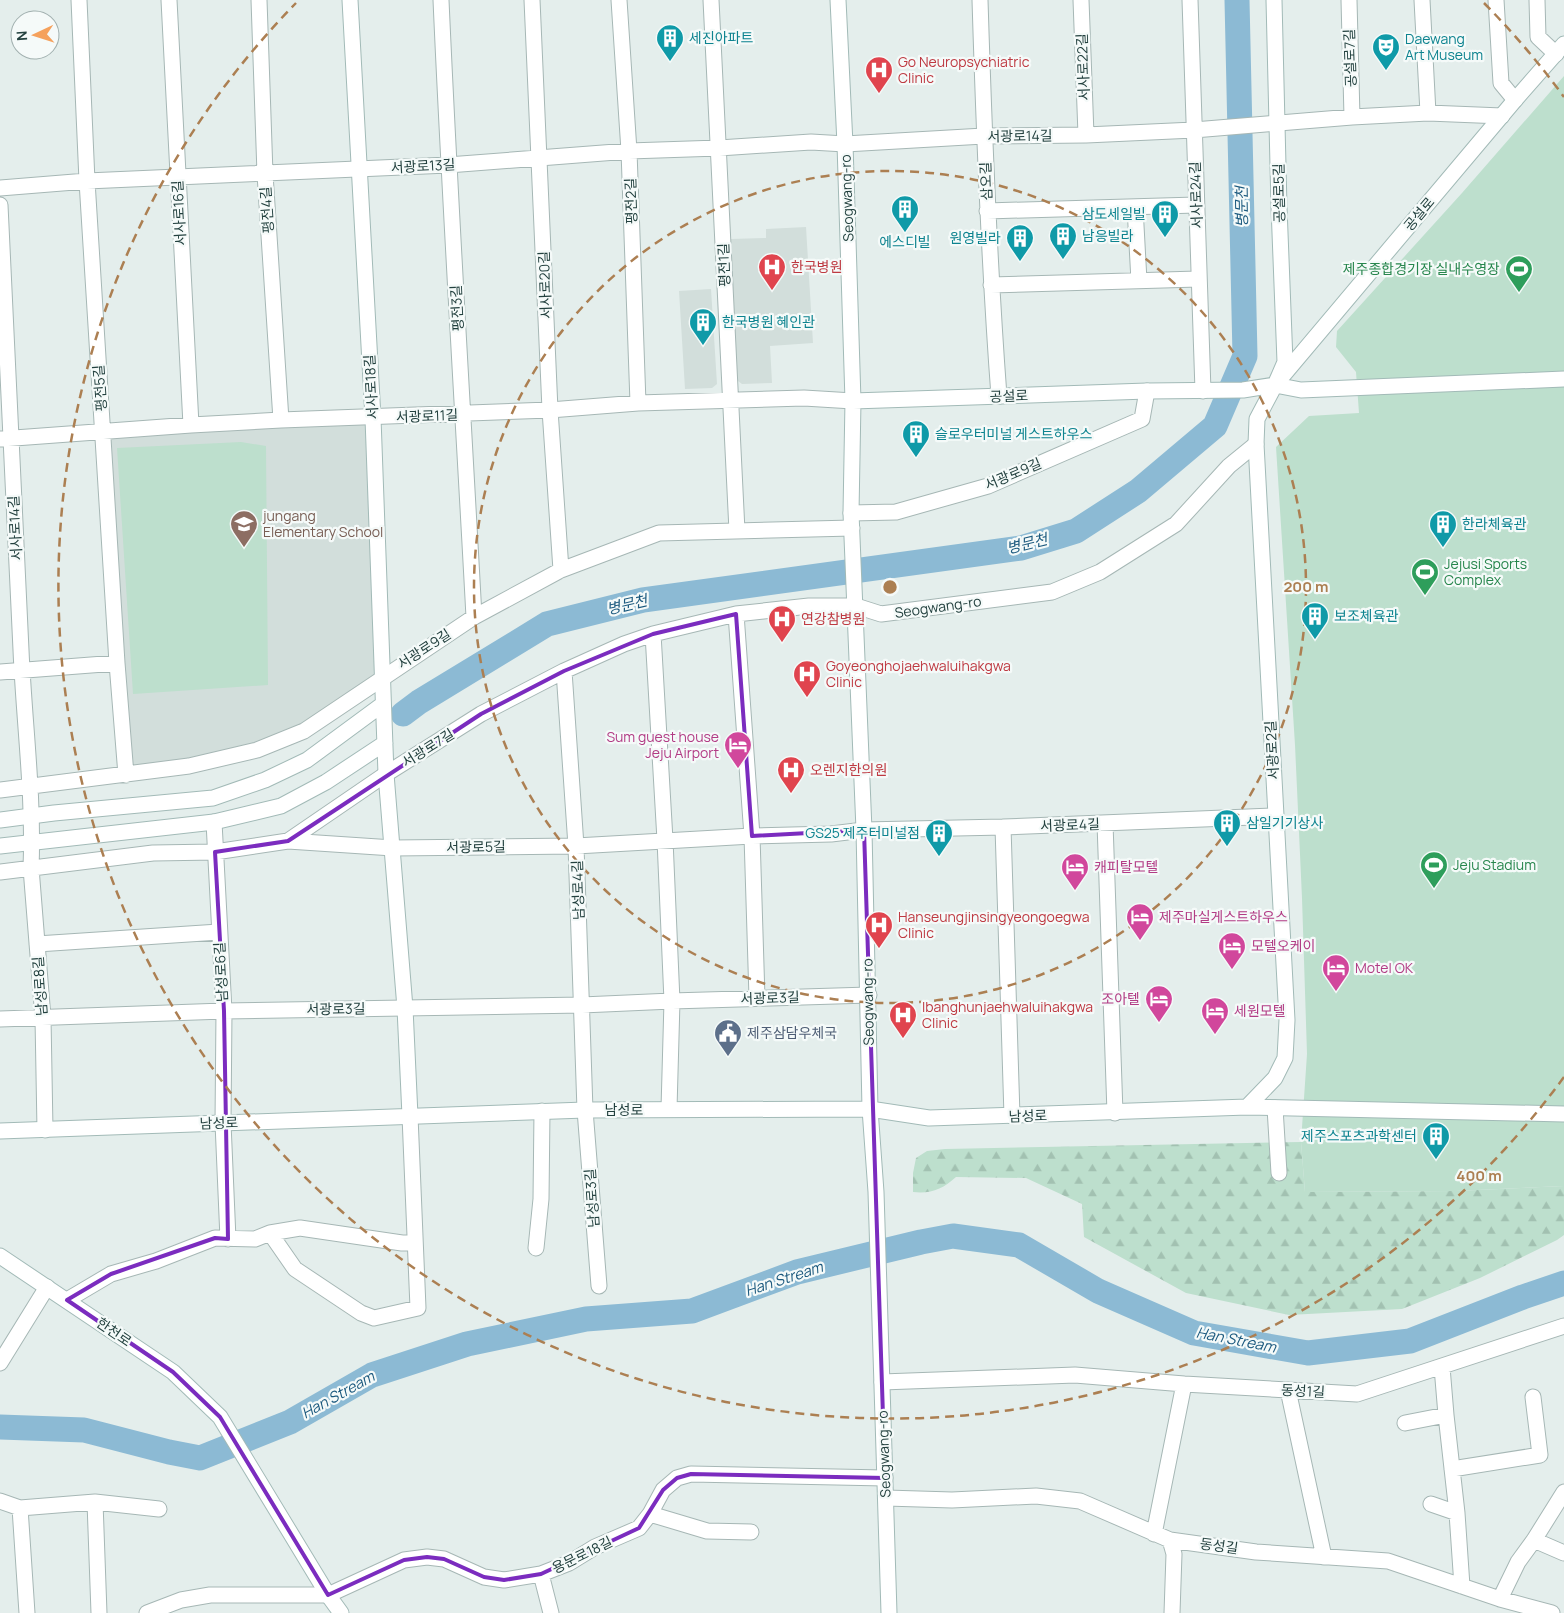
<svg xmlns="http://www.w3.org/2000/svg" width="1564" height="1613" font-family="Manrope,'Noto Sans KR',sans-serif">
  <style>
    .built { fill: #d2dedb }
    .forest { fill: url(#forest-firs) }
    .green { fill: #bddfcd }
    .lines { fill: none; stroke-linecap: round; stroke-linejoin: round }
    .river { stroke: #8cbad4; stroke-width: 25 }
    .street-casing { stroke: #a6b7b5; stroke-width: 17 }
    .secondary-casing { stroke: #a2bab7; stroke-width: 17 }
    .street { stroke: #fff; stroke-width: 15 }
    .secondary { stroke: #fff; stroke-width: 15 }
    .marked { fill: none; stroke: #7b2cbf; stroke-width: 4; stroke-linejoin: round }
    .ring { fill: none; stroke: #ac7f52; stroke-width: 2.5; stroke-dasharray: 9 6 }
    .labels { text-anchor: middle; stroke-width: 4.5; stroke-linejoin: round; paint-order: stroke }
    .culture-label { font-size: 14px; fill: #0d838f; stroke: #f5faf9; text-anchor: start }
    .street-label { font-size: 14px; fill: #23413f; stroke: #f5faf9 }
    .health-label { font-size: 14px; fill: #be3a42; stroke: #f5faf9; text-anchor: start }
    .leisure-label { font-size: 14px; fill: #27864d; stroke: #f5faf9; text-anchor: start }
    .education-label { font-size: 14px; fill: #785e54; stroke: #f5faf9; text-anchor: start }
    .hotel-label { font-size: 14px; fill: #b23c85; stroke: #f5faf9; text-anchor: start }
    .service-label { font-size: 14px; fill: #4e5e75; stroke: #f5faf9; text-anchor: start }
    .water-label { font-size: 15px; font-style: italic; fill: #1b597e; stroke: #f5faf9 }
    .centre { fill: #ac7f52; stroke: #f5faf9; stroke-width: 2.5 }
    .ring-label { font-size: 15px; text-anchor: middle; font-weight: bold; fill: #ac7f52; stroke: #f5faf9; stroke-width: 4.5; stroke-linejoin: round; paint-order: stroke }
  </style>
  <defs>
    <pattern id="forest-firs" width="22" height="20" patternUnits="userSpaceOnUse" patternTransform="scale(1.25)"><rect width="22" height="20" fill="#bddfcd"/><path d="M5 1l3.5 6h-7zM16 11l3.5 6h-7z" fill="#a2c1b1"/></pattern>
  </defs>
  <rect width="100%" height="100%" fill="#e4eeec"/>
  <path class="built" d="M806,227L813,343L770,346L772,383L742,384L738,381L737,377L731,239L766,238V229Z
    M711,289L717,384L712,388L685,389L679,291Z
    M373,418L382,677L304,731L126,775L103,433Z"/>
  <path class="forest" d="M1301,1142L1305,1192L1456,1191L1564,1186V1235L1557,1240L1480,1278L1402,1309L1289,1315L1186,1293L1084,1237L1082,1204L1026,1178L956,1177C943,1189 931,1194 913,1192V1173L916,1158L927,1151L945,1149Z"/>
  <path class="green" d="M1564,76V1186L1456,1191L1305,1192L1301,1142L1307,1054L1302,898L1295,745L1276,447L1309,416L1359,413L1356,372L1336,347L1337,331L1462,193Z
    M241,442L266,446L268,685L133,694L117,448Z"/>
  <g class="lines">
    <path class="river" d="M403,714L419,702L547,624L643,600L1021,548L1076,531L1138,491L1215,426L1245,356L1237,0
      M0,1427L84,1430L169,1452L200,1458L290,1422L372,1375L467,1344L586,1319L692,1311L797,1272L921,1242L953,1236L1019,1245L1098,1291L1194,1333L1308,1353L1410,1341L1523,1297L1564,1283"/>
    <g class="street-casing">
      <path id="street" d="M79,0L87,181L117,663L126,775
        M169,0L191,425
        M259,0L265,174L281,420
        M441,0C450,206 463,411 474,617
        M532,0L550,410L561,570
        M619,0L629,151L638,403
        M711,0C721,177 727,354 737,531
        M980,0C984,132 989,264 999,396
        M1081,0L1086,135
        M1190,0L1203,391
        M1349,0L1352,117
        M1422,0L1428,113
        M1496,0L1501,83L1515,100
        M1537,0L1538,37L1556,54
        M0,188L87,181L448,165L629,151L719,148L811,142L845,144L984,136L1086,135L1194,130L1352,117L1428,113L1502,116
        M0,205C7,353 13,501 21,650C24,722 34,795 31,868L43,1018L45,1130
        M1135,207L1139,281
        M987,211L1196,205
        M991,285L1198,279
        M1,439L191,425L281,420L550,410L638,403L804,398L853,401
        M851,513L896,512L988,486L1142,419L1147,391
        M736,614L752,836L757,998
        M653,634L665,840L672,1001L669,1109
        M564,671L576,846L585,1110L599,1286
        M0,672L117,663
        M0,790L189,766L257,750L304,731L474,617L561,570L659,533L852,528
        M214,822L224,1011L223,1123L228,1239
        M1105,823L1115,1113
        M1003,827L1012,1116
        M288,841L393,848L576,846L752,836L831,834L864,830L1003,827L1275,816
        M0,872L153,853L215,852L288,841L386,774L481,714L564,671L624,644L653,634L736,614L809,606H856L881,614L1052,592L1100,572L1176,524L1229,466L1256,444
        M37,944L219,932
        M0,1019L224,1011L582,1005L672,1001L869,995
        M1275,1108L1279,1173
        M270,1233L295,1269L361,1313L374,1318L418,1308L410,1116
        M536,1248L541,1199L542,1111
        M67,1300L111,1274L156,1261L215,1238L255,1239L270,1233L300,1228L402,1243L415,1242
        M0,1363L47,1287
        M1442,1367L1446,1415L1457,1513L1462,1586
        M882,1382L1075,1375L1184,1384
        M1288,1390L1324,1557
        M1405,1423L1446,1415
        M1452,1469L1540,1455L1533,1397
        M886,1498L952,1500L1036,1496L1080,1501L1170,1540L1256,1552L1388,1561L1500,1599L1552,1613
        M0,1501L20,1508L95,1502L159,1509
        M95,1502L99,1613
        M1431,1504L1457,1513
        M20,1508L27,1613
        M650,1514L707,1531L751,1532
        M1154,1534L1184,1384L1357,1394L1564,1326
        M1170,1540L1174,1554L1172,1613
        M1534,1540L1564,1553
        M541,1574L551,1613
        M1500,1599L1518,1562L1534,1540L1564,1492
        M147,1613L181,1600L210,1595H328L404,1560L427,1557L444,1559L484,1577L504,1580L541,1574L569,1563L595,1547L639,1528L650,1514L663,1490L677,1478L691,1474L885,1478"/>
    </g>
    <g class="secondary-casing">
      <path id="secondary" d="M350,0L373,418L386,774L405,1008L410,1116
        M838,0L845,144L853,401L851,513L864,830L870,1109L876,1192L889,1613
        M1275,385L1301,390L1564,379
        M853,401L1147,391L1243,390L1275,385L1515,100L1564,44
        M0,820L54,813L213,798L265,780L307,760L383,704
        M0,846L214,822L281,806L326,782L385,743
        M1247,1107L1275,1078L1285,1058L1287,1020L1256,444L1257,419L1275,385L1285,362L1279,207L1274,0
        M0,1131L585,1110L870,1109L929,1118L1247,1107L1564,1114
        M0,1256L173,1372L220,1417L328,1595L341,1613"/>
    </g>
    <use href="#street" class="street"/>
    <use href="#secondary" class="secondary"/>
  </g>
  <path class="marked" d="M736,614L752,836L864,830L885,1478L691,1474L677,1478L663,1490L639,1528L541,1574L504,1580L484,1577L444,1559L427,1557L404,1560L328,1595L220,1417L173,1372L67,1300L111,1274L215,1238L228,1239L224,1011L215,852L288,841L481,714L564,671L653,634Z"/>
  <g class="ring">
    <circle cx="890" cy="587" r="416"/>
    <path d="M1564 1077A833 833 0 1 1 296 3M1484 3A833 833 0 0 1 1564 97"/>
  </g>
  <defs>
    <g id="building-pin" transform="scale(1.4375)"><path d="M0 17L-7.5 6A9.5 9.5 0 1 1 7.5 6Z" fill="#0f9aa8" stroke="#f5faf9"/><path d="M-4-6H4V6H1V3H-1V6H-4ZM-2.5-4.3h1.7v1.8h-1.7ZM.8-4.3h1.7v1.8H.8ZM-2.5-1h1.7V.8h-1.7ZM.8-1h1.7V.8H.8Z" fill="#fff"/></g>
    <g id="theatre-pin" transform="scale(1.4375)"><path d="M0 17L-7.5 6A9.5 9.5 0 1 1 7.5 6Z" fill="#0f9aa8" stroke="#f5faf9"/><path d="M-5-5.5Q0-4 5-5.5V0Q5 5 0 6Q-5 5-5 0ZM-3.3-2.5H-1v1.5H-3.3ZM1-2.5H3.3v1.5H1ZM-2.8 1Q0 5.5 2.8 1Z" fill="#fff"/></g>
    <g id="hospital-pin" transform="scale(1.4375)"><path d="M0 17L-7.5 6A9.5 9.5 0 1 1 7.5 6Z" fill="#e0444e" stroke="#f5faf9"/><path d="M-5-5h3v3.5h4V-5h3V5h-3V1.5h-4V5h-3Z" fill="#fff"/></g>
    <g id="stadium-pin" transform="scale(1.4375)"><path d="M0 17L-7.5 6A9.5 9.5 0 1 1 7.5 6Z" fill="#2e9e5b" stroke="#f5faf9"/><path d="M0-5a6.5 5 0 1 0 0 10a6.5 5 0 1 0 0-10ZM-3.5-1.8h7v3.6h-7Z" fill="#fff"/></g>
    <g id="school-pin" transform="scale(1.4375)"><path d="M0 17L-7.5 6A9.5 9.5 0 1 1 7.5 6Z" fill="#8d6e63" stroke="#f5faf9"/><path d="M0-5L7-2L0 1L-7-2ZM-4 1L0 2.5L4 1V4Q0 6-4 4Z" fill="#fff"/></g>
    <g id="hotel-pin" transform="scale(1.4375)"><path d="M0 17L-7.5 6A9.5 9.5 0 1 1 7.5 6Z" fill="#d1479c" stroke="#f5faf9"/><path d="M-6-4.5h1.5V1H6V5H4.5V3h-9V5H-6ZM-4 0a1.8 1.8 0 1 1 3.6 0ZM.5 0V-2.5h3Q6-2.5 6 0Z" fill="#fff"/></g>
    <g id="civic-pin" transform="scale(1.4375)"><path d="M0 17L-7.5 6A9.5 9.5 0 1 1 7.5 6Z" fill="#5c6f8a" stroke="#f5faf9"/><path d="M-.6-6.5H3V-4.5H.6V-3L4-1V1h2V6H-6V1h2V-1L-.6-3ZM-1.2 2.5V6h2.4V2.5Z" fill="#fff"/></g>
  </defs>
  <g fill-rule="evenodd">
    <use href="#building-pin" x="670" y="38"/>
    <use href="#theatre-pin" x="1386" y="47"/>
    <use href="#hospital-pin" x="879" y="70"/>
    <use href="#building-pin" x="905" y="209"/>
    <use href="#building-pin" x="1165" y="214"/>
    <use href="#building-pin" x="1063" y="236"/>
    <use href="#building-pin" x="1020" y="238"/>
    <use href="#hospital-pin" x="772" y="267"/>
    <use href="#stadium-pin" x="1519" y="269"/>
    <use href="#building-pin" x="703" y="322"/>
    <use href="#building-pin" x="916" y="434"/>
    <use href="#school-pin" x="244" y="524"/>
    <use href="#building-pin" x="1443" y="524"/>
    <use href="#stadium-pin" x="1425" y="572"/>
    <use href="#building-pin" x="1315" y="616"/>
    <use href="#hospital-pin" x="782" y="619"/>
    <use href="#hospital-pin" x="807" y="674"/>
    <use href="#hotel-pin" x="738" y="745"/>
    <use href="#hospital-pin" x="791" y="770"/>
    <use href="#building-pin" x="1227" y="823"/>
    <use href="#building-pin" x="939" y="833"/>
    <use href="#stadium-pin" x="1434" y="865"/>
    <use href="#hotel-pin" x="1075" y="867"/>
    <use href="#hotel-pin" x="1140" y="917"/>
    <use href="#hospital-pin" x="879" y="925"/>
    <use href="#hotel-pin" x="1232" y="946"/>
    <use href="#hotel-pin" x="1336" y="968"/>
    <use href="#hotel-pin" x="1159" y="999"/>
    <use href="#hotel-pin" x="1215" y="1011"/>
    <use href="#hospital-pin" x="903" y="1015"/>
    <use href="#civic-pin" x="728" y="1033"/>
    <use href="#building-pin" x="1436" y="1136"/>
  </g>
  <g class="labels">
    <g class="culture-label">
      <text x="689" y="43">세진아파트</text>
      <text x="1405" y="44">Daewang<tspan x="1405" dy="16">Art Museum</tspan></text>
      <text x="1146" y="219" text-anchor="end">삼도세일빌</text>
      <text x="1082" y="241">남응빌라</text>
      <text x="1001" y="243" text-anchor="end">원영빌라</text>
      <text x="905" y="247" text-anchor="middle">에스디빌</text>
      <text x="722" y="327">한국병원 혜인관</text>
      <text x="935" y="439">슬로우터미널 게스트하우스</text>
      <text x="1462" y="529">한라체육관</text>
      <text x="1334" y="621">보조체육관</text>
      <text x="1246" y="828">삼일기기상사</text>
      <text x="920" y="838" text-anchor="end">GS25 제주터미널점</text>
      <text x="1417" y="1141" text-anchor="end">제주스포츠과학센터</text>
    </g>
    <g class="street-label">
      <text transform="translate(1350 58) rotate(-92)" y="5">공설로7길</text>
      <text transform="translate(1083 67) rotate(-92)" y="5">서사로22길</text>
      <text transform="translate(1020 136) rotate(-1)" y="5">서광로14길</text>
      <text transform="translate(423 166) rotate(-3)" y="5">서광로13길</text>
      <text transform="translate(986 181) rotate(-92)" y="5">삼오길</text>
      <text transform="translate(1279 193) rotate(-91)" y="5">공설로5길</text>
      <text transform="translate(1196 195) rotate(-92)" y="5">서사로24길</text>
      <text transform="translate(847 198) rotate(-92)" y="5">Seogwang-ro</text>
      <text transform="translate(631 201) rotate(-92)" y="5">평전2길</text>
      <text transform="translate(267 210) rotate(-94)" y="5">평전4길</text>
      <text transform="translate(179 213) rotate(-93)" y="5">서사로16길</text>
      <text transform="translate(1419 214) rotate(-50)" y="5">공설로</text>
      <text transform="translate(724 265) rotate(-92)" y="5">평전1길</text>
      <text transform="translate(545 285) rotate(-92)" y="5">서사로20길</text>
      <text transform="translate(457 308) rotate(-93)" y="5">평전3길</text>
      <text transform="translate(371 387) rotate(-93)" y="5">서사로18길</text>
      <text transform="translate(100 388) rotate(-94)" y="5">평전5길</text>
      <text transform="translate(1009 396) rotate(-2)" y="5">공설로</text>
      <text transform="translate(427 416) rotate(-2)" y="5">서광로11길</text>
      <text transform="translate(1013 474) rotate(-23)" y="5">서광로9길</text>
      <text transform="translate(15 528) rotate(-93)" y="5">서사로14길</text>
      <text transform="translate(938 607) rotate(-8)" y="5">Seogwang-ro</text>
      <text transform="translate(424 649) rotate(-33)" y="5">서광로9길</text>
      <text transform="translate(428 748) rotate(-32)" y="5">서광로7길</text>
      <text transform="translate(1272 750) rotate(-93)" y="5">서광로2길</text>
      <text transform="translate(1070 825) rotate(-2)" y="5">서광로4길</text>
      <text transform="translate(476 847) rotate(-1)" y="5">서광로5길</text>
      <text transform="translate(578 890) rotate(-92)" y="5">남성로4길</text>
      <text transform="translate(221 972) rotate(-93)" y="5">남성로6길</text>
      <text transform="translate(40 986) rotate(-94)" y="5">남성로8길</text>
      <text transform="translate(770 998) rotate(-2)" y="5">서광로3길</text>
      <text transform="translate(868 1002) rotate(-91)" y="5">Seogwang-ro</text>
      <text transform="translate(336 1009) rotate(-1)" y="5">서광로3길</text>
      <text x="624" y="1115">남성로</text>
      <text transform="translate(1028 1116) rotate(-2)" y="5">남성로</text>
      <text transform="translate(219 1123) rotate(-2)" y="5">남성로</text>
      <text transform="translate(592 1198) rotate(-94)" y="5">남성로3길</text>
      <text transform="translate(114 1332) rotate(34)" y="5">한천로</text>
      <text transform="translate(1303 1391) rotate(3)" y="5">동성1길</text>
      <text transform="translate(884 1454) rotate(-92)" y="5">Seogwang-ro</text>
      <text transform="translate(1219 1546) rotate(8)" y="5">동성길</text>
      <text transform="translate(582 1555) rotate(-26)" y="5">용문로18길</text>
    </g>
    <g class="health-label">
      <text x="898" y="67">Go Neuropsychiatric<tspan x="898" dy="16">Clinic</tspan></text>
      <text x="791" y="272">한국병원</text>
      <text x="801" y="624">연강참병원</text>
      <text x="826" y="671">Goyeonghojaehwaluihakgwa<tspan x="826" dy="16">Clinic</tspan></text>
      <text x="810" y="775">오렌지한의원</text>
      <text x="898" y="922">Hanseungjinsingyeongoegwa<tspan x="898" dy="16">Clinic</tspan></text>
      <text x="922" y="1012">Ibanghunjaehwaluihakgwa<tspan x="922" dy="16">Clinic</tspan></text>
    </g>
    <g class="leisure-label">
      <text x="1500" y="274" text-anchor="end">제주종합경기장 실내수영장</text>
      <text x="1444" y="569">Jejusi Sports<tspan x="1444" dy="16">Complex</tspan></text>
      <text x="1453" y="870">Jeju Stadium</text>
    </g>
    <g class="education-label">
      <text x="263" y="521">jungang<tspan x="263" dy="16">Elementary School</tspan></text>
    </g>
    <g class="hotel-label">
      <text x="719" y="742" text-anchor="end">Sum guest house<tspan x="719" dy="16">Jeju Airport</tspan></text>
      <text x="1094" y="872">캐피탈모텔</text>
      <text x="1159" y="922">제주마실게스트하우스</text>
      <text x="1251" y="951">모텔오케이</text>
      <text x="1355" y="973">Motel OK</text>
      <text x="1140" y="1004" text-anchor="end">조아텔</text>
      <text x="1234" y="1016">세원모텔</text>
    </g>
    <g class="service-label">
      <text x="747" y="1038">제주삼담우체국</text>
    </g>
    <g class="water-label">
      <text transform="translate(1242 207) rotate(-91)" y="5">병문천</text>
      <text transform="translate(1027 544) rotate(-14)" y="5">병문천</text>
      <text transform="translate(627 605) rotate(-13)" y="5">병문천</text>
      <text transform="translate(784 1279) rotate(-18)" y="5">Han Stream</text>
      <text transform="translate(1236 1340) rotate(11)" y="5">Han Stream</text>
      <text transform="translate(338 1395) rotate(-29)" y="5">Han Stream</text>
    </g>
  </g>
  <circle cx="890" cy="587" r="8" class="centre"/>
  <g class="ring-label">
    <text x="1306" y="592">200 m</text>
    <text x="1479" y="1181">400 m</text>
  </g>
  <g transform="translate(35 35) rotate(266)"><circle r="24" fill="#f5faf9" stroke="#a1b0af"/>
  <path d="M0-4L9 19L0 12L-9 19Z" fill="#f5a15c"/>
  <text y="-8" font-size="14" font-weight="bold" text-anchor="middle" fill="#23413f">N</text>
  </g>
</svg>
